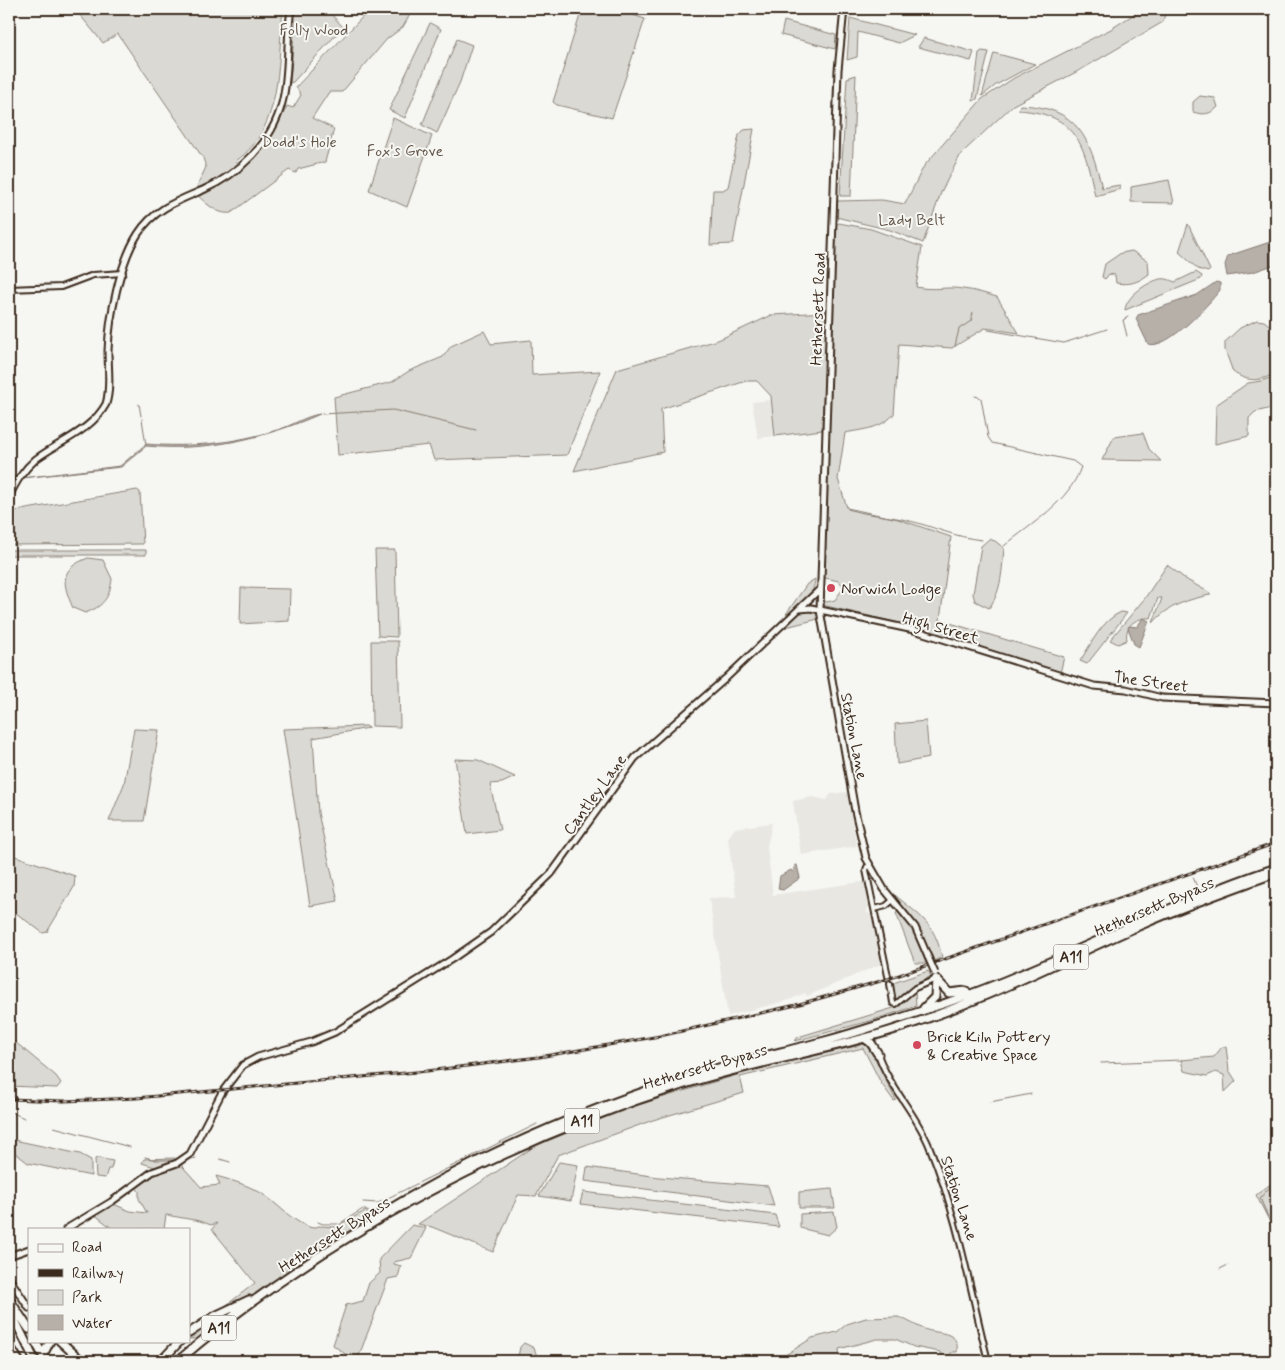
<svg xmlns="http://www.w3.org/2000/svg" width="1285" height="1370" font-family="Mynerve,sans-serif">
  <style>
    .built { fill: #e8e7e2 }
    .green { fill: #dad9d3; stroke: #8a8278 }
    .water { fill: #b6b0a9; stroke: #857a71 }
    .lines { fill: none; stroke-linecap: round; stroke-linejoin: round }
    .stream { stroke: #857a71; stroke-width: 1 }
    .street-casing { stroke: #3b2a1e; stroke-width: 8 }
    .secondary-casing { stroke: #3b2a1e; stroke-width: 9 }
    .highway-casing { stroke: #3b2a1e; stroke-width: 11 }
    .street { stroke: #f6f6f2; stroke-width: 4 }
    .secondary { stroke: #f6f6f2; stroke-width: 5 }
    .highway { stroke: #f6f6f2; stroke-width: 7 }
    .rail-casing { stroke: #3b2a1e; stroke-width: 3 }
    .rail { stroke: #f6f6f2; stroke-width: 1; stroke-dasharray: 4; stroke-linecap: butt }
    .secondary-bridge-casing { stroke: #3b2a1e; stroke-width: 9; stroke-linecap: butt }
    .secondary-bridge { stroke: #f6f6f2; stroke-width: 5 }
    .poi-dot { fill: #d1495b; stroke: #f6f6f2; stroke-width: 2 }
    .labels { text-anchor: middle; stroke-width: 4; stroke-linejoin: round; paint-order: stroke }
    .shield { fill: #f6f6f2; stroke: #73675e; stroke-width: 1 }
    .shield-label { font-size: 15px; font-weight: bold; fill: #3b2a1e }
    .park-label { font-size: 16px; fill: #63564b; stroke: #f6f6f2 }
    .street-label { font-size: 16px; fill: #3b2a1e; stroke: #f6f6f2 }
    .poi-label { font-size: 16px; fill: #3b2a1e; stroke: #f6f6f2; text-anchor: start }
  </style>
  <rect width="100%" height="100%" fill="#f6f6f2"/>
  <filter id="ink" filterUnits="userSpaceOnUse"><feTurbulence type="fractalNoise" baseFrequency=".02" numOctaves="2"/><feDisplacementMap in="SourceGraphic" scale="10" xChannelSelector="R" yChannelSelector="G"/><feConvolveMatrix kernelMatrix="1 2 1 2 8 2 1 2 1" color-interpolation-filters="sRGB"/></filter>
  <g filter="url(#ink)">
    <path class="built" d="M772,400L775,436L758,438L752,402Z
      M847,792L857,846L801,855L793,801L812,797L827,800L831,794Z
      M772,823L767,847L773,895L868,881L870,907L867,909V913L872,914L881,964L807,996L805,993L789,1000L728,1016L709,898L736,897L728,838L735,828Z"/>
    <path class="green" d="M75,9H283C277,61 284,127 236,161L240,166L195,191L206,167L203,158L118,34L103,43Z
      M296,9H330L331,14L343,27L293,82L290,83Z
      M370,9H413L403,27L387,39L342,92H329L312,118L334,129L325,162L298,169L296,173L289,170L231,213C217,215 206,203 197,195C248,172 263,156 287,106L293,108L301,95L296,87Z
      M582,9H615L645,19L612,118L557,105L553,102Z
      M1142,9H1166L1163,22L1082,69L1013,105L961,154L942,190L923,243L890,230L836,217L837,201L882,200L905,204L924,166L982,99L1014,78L1111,29Z
      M850,18L915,35L899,43L858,32L857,57L847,60Z
      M784,21L836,35L835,49L781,35Z
      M430,23L441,29L405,118L389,110Z
      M924,38L974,52L971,61L918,47Z
      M457,39L472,45L460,82L437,133L422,125Z
      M982,51L989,52L977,99L973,101L979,53Z
      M994,53L1035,64L996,85L982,96Z
      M856,75L851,196H840L847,78Z
      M1200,96L1215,98L1218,107C1210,115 1203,115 1193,112V102Z
      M1020,105C1078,107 1090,138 1102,188L1120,185V189L1095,196C1084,144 1078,115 1019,110Z
      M393,118L432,136L407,207L369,190Z
      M754,129L733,244L710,245L713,190H723L728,187L739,135L744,130Z
      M1169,180L1174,203L1131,202V187Z
      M839,223L871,229L922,247L916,287C935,291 946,286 963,289C974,290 986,294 997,297L1019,333L985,328L952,348L899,344L894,414C881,429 864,429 845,433L838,479L847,508L898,519L951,537L940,620L1064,657L1060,673L903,624L822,605L821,599L827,602L835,600L844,587L839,581L825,578L823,584L821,583L835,226Z
      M1188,224L1210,270L1208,272L1198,269L1179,252Z
      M1132,251L1148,261L1149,274C1137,283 1130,285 1116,283L1115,275L1109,274L1105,279L1102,277L1105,264L1121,253Z
      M1196,272L1202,276L1201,279L1125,310C1126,296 1148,282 1160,279C1166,278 1170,280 1175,282Z
      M827,312L822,430L775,436L771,396L757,381H746L661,409L663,452L574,471L617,369L718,340L772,315Z
      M1257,320L1264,321L1276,330V373C1261,381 1248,383 1233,372L1225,350V342L1240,328Z
      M484,331L491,344L531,340L532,375L600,371L567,455L434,460L429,445L338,455L334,397L392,382L409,371L443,357L451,346Z
      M1276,376V407L1255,412L1249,418V436L1215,444L1216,405L1248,383L1261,381Z
      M1143,433L1149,449L1161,461L1102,460L1114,437Z
      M137,490L140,492L143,544L9,545V512Z
      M989,539L995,541L1004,548C1002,569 1002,591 989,608L975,601L973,594L981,546Z
      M9,550H146V555H9Z
      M375,550H395L397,637L378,636Z
      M88,558L103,560L112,579C110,597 103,607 85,613L73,608C62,583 59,569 88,558Z
      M1167,565L1187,580L1210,593V595C1189,599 1167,606 1153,623L1162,598H1158L1151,618C1137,617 1124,625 1127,640L1118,644L1110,640L1145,598Z
      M815,579C815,592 801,615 786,614L807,584Z
      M241,588L290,589L289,621L240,624Z
      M809,609L816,611L818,619L782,628L798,613Z
      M1121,612L1127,613L1087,664L1080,661C1092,643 1101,621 1121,612Z
      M371,641H398L400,727L372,726Z
      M926,721L929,758L897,764L895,724Z
      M366,726L369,728L313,738L318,813L338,901L310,906L283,729Z
      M134,729L159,730L144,821H109L124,784Z
      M455,759L478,760L515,777L502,783L490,784L500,830L467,834Z
      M9,854L75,876L74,887L47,932L43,933L9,908Z
      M895,895C921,917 934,922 942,957L934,961L918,927L894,899Z
      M898,912L912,929L926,963H915L896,913Z
      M928,971L931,976L915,985L898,1002L895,1001L892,985L893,983Z
      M915,990L916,1006L870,1021L795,1041L798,1037L900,1006Z
      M9,1037L56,1076L61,1083L57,1088L9,1086Z
      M865,1044L876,1060L896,1100L894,1101L881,1083L863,1048L740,1077L744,1093L653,1120L558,1155L536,1196L518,1195L493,1252L432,1227L418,1224L535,1146L628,1108L753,1070Z
      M1222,1047H1226L1229,1070L1236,1081L1225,1092L1224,1075L1216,1072L1207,1076L1184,1071L1181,1060L1214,1057Z
      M9,1139L80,1154L91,1160V1176L28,1163L9,1148Z
      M97,1158L113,1161L111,1169H108L105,1178L96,1177L95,1159Z
      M175,1158L201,1187L220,1185L216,1176C234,1181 252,1186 267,1197C283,1209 293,1222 312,1228L319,1226L335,1227L365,1211L371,1216L272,1282L198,1339H189V1334L255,1283L212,1229L217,1223L211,1225L200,1221L166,1215L164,1229H113L94,1214L111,1203L130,1211L147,1213L139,1199V1191L134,1186L158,1168L142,1163L144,1159Z
      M559,1162L578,1165L571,1201L539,1196Z
      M587,1167L659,1177L768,1186L774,1206L585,1181Z
      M1276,1180V1234L1256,1195Z
      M832,1189L835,1208H799V1192Z
      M583,1192L775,1215L779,1227L580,1204Z
      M834,1212L837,1227L828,1235L800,1228V1214Z
      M412,1225L426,1228L411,1258L394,1262V1264L401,1266L398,1277L388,1279L357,1361H346L348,1356L333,1345L346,1305L363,1301L369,1283L380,1273L379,1259Z
      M898,1317C908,1320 917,1327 927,1330C940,1334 960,1331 957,1352H952L950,1355L951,1361H947L940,1352L914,1347L895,1339H877L839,1349L840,1361H776L812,1338L837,1332L847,1324L866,1318Z
      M524,1343L534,1348L538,1359L536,1361H521L518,1357L520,1347Z"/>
    <path class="water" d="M1276,240V264L1253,272L1227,276L1225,265L1228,256Z
      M1216,282L1220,283V290C1209,304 1167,351 1148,344L1136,319L1138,315L1197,295Z
      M320,414C266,438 207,452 146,446L121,467L22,478L120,466L146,444C190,448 234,443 277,430C292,426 305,416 320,414Z
      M1143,618L1149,621L1139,647L1134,644L1128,628L1129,626L1137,627Z
      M795,865H797L800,878L783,890L778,889L780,876L791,870L793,872Z"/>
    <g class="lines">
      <path class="stream" d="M988,330L1064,343L1107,329
        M1127,336L1123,320L1128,317
        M955,346L959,329L971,321L973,313
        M975,396L981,398L988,437L992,443L1073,461L1081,467C1069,502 1032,523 1004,546
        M139,404L141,416
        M322,414L393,410L476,430
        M142,419L146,445
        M848,509C868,516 889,515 910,521C935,527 954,537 982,540
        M1193,877L1197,887
        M1101,1063L1182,1060
        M990,1102L1031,1094
        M9,1111L24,1118
        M54,1127L130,1147
        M145,1157L156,1160H178
        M220,1159L230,1162
        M186,1160L196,1158
        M363,1202L378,1203L537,1124
        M1268,1217L1260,1198L1276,1180
        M318,1222L323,1224H338
        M342,1222L363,1209L369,1212
        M1220,1269L1228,1265"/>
      <g class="street-casing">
        <path id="street" d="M9,289L61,287L93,275L123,273
          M870,866L867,867L866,870L888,976
          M875,909L886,906L893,900
          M890,984L893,1003L896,1004L915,988L936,979
          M878,1054C890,1089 917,1114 930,1148C958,1217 970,1289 988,1361"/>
      </g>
      <g class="secondary-casing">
        <path id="secondary" d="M844,9L838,70L820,610L855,811L866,858L884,889L915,927L928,957
          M9,497C16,482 23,470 36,459C59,442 92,430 106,404C111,388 108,368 108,351C109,317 120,262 138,234C154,209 177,201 203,190C239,174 272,143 282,103C290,73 286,40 291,9
          M800,609L811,608L914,630L1094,686L1126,689L1162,698L1276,703
          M66,1229L111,1202L152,1172L177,1163L190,1154L222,1092L243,1065L258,1057L311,1042L335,1032L452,959L491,932L551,874L635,758L725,679L819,590
          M9,1256L29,1249
          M9,1278L29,1308"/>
      </g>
      <g class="highway-casing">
        <path id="highway" d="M936,979L949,993L966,991
          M924,1008L935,997L936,979
          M864,1038L871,1043L878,1054
          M373,1219C474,1157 584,1109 698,1074C740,1061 783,1052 825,1041C866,1030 906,1016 946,1003C1059,964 1163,905 1276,868
          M9,1299L29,1329
          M9,1308L35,1361
          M189,1333L215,1316L249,1300
          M35,1341L46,1361
          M60,1341L82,1361
          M9,1345L19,1361
          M43,1355L50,1341
          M161,1361L180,1341
          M178,1361C320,1238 504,1142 682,1085C759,1060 840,1049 917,1022C992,996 1062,960 1134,928C1181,907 1228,890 1276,873"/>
      </g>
      <use href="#street" class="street"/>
      <use href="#secondary" class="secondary"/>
      <use href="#highway" class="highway"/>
      <g class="rail-casing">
        <path id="rail" d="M9,1099L64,1101L136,1098L427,1071L539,1057L660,1036L796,1005L888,979L1276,843"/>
      </g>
      <use href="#rail" class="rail"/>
      <g class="secondary-bridge-casing">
        <path id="secondary-bridge" d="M928,957L935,973"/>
      </g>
      <use href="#secondary-bridge" class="secondary-bridge"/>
    </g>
  </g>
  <g class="poi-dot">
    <circle cx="831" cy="588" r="5"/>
    <circle cx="917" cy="1045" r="5"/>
  </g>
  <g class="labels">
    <g class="shield">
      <rect x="1053.5" y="944.5" width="35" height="25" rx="4"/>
      <rect x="564.5" y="1108.5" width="35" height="25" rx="4"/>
      <rect x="201.5" y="1315.5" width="35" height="25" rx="4"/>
    </g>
    <g class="shield-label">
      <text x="1071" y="962">A11</text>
      <text x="582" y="1126">A11</text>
      <text x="219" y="1333">A11</text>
    </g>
    <g class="park-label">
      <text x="314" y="35">Folly Wood</text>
      <text x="299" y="147">Dodd's Hole</text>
      <text x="405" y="156">Fox's Grove</text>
      <text x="912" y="225">Lady Belt</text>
    </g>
    <g class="street-label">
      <text transform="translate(817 309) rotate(-88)" y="6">Hethersett Road</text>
      <text transform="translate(941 627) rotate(16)" y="6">High Street</text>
      <text transform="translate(1151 681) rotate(8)" y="6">The Street</text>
      <text transform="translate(855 736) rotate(79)" y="6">Station Lane</text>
      <text transform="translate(594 794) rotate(-54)" y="6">Cantley Lane</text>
      <text transform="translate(1154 906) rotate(-23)" y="6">Hethersett Bypass</text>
      <text transform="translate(705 1066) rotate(-16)" y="6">Hethersett Bypass</text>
      <text transform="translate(960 1198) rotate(72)" y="6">Station Lane</text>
      <text transform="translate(334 1234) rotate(-32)" y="6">Hethersett Bypass</text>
    </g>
    <g class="poi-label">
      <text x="841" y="594">Norwich Lodge</text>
      <text x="927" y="1042">Brick Kiln Pottery<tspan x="927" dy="18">&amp; Creative Space</tspan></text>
    </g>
  </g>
  <rect width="1285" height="1370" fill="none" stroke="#f6f6f2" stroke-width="30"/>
  <rect x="15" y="15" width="1255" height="1340" fill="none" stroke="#3b2a1e" stroke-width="2" filter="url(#ink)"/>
  <rect x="28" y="1228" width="162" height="115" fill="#f6f6f2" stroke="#aba49d"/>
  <rect x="38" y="1244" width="25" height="8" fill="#f6f6f2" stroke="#aba49d"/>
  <text x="72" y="1252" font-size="15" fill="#3b2a1e">Road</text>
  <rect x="38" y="1269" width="25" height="8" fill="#3b2a1e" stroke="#aba49d"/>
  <text x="72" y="1278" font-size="15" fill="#3b2a1e">Railway</text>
  <rect x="38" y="1290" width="25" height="15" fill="#dad9d3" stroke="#aba49d"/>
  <text x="72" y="1302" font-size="15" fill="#3b2a1e">Park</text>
  <rect x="38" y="1315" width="25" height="15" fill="#b6b0a9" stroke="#aba49d"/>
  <text x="72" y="1328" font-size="15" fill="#3b2a1e">Water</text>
</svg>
